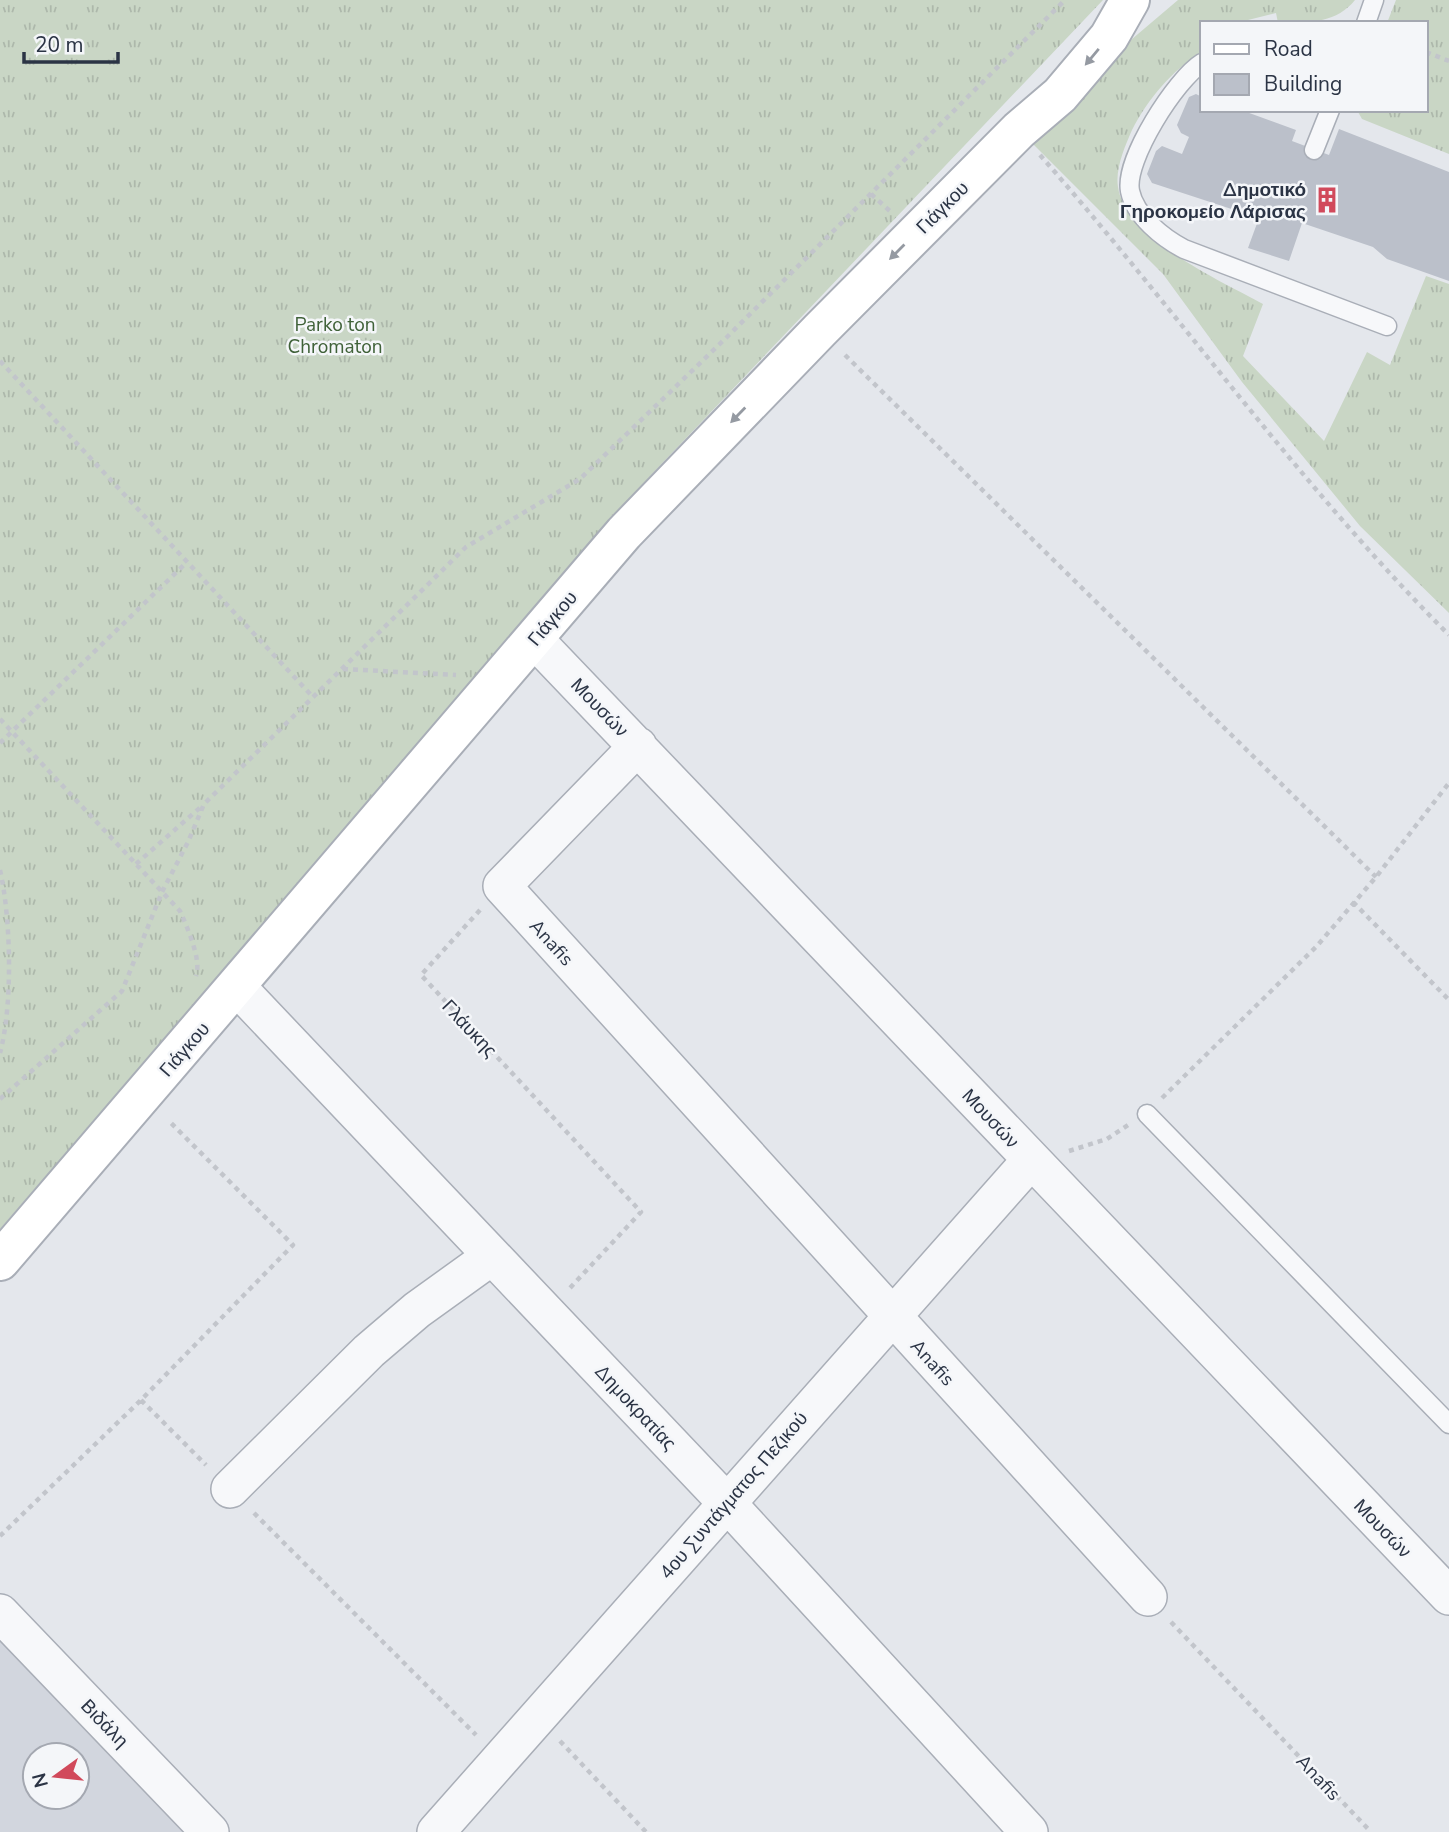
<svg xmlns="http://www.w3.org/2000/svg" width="1449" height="1832" font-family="'Nunito Sans',sans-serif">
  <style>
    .built { fill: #d2d6de; fill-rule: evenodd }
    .grass { fill: url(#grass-tufts) }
    .building { fill: #bbc0ca }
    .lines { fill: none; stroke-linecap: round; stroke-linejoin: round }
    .lane-casing { stroke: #a9aeb7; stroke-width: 21 }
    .street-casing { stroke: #a9aeb7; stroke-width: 40 }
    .secondary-casing { stroke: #a9aeb7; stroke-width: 42 }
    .path { stroke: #c2c5cb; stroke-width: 4.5; stroke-dasharray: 5 5; stroke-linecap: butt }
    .lane { stroke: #f7f8fa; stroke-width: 18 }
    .street { stroke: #f7f8fa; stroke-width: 37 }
    .secondary { stroke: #fff; stroke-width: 38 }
    .oneway { fill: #959aa2 }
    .labels { text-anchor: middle; stroke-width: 5; stroke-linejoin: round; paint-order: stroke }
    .poi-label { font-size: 19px; font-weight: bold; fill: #2b3445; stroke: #f4f6f9; text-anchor: end }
    .street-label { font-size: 19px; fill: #2b3445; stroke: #f4f6f9 }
    .park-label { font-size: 19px; fill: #3f6138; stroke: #f4f6f9 }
  </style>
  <defs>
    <pattern id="grass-tufts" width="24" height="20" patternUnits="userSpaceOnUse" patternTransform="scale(1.75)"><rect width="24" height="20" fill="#c9d6c5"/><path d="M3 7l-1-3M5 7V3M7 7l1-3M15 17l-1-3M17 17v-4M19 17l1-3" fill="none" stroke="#adb8ab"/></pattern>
  </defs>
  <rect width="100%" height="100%" fill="#e4e7ec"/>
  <path class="built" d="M0,1638L184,1832H0ZM35,1755H77V1797H35Z"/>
  <path class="grass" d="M0,0H1103L651,475L563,583L0,1229Z
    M1178,0H1355C1336,24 1306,23 1278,23L1276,13L1236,23H1202V52C1172,70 1148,99 1132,130C1125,146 1115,169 1118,187C1125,238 1221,281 1263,304L1243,356L1324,441L1367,352L1390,365L1426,276L1449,284V613L1360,526L1242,382L1163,274L1032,143L1092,73Z
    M1396,0H1449V154L1362,119L1357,110H1426V23H1387Z"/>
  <path class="building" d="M1196,94L1202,97V110H1241L1296,130L1292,141L1329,155L1339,129L1449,172V281L1387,259L1373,247L1302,223L1289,261L1248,248L1259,218L1152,183L1147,174L1156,151L1162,146L1182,154L1189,137L1181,133L1177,125L1189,97Z"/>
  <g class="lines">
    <g class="lane-casing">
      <path id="lane" d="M1366,23L1374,0
        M1202,63C1176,79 1124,160 1130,191C1135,216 1163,238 1184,249L1387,326
        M1314,150L1330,110
        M1147,1114L1449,1424"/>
    </g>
    <g class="street-casing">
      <path id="street" d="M534,639L1449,1596
        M638,746L502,886L1148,1597
        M237,987L726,1502L1029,1832
        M230,1489L369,1351L417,1310L492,1256
        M0,1613L210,1832
        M436,1832L1031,1160"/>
    </g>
    <g class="secondary-casing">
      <path id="secondary" d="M0,1261L624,533L820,330L1019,130L1060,95L1109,37L1130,0"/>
    </g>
    <path class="path" d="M1426,52L1449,61
      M1040,155C1179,313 1300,486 1449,635
      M871,194L891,212
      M845,355L1376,877
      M0,361L312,696
      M343,669L456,675
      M0,719L180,911C187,927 202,960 196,976
      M0,743L187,562
      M136,864L203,805
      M0,870C11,918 13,1005 0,1053
      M1353,902L1449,1000
      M480,910L421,975L641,1212L569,1289
      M1162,1098L1316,947L1376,877L1449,783
      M0,1099L122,991L162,892L188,842L204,804L466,547L580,479L726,338L1065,0
      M1069,1151L1107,1139L1128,1125
      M141,1400L206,1465
      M254,1513L476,1735
      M0,1536L141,1400L293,1245L168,1120
      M1171,1622L1371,1832
      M560,1741L646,1832"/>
    <use href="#lane" class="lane"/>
    <use href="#street" class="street"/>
    <use href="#secondary" class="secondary"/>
  </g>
  <defs><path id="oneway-solid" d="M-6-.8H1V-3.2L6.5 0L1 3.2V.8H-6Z" transform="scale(1.75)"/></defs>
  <g class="oneway">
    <use href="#oneway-solid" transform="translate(1092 57) rotate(130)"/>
    <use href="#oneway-solid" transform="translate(897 252) rotate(135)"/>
    <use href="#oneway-solid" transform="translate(738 415) rotate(134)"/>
  </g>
  <defs>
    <g id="building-bare" transform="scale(2.1)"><path d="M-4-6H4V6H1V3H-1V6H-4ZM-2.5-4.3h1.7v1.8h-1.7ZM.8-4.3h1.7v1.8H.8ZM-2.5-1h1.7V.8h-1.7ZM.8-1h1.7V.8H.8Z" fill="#d1495b" stroke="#f4f6f9" stroke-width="2.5" paint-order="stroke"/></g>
  </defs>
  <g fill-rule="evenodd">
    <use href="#building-bare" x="1327" y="200"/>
  </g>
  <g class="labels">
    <g class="poi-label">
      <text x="1306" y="196">Δημοτικό<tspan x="1306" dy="22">Γηροκομείο Λάρισας</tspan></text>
    </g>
    <g class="street-label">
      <text transform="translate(942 207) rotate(-45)" y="7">Γιάγκου</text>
      <text transform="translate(552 618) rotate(-50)" y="7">Γιάγκου</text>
      <text transform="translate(600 707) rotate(46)" y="7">Μουσών</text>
      <text transform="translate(552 942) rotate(48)" y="7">Anafis</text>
      <text transform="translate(470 1028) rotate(47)" y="7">Γλάυκης</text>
      <text transform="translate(184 1049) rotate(-49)" y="7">Γιάγκου</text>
      <text transform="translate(991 1118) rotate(47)" y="7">Μουσών</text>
      <text transform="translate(933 1362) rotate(48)" y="7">Anafis</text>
      <text transform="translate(636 1407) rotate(47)" y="7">Δημοκρατίας</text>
      <text transform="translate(733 1495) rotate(-49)" y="7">4ου Συντάγματος Πεζικού</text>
      <text transform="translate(1383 1528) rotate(46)" y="7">Μουσών</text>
      <text transform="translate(105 1723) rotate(46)" y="7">Βιδάλη</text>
      <text transform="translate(1319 1777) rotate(47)" y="7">Anafis</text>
    </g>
    <g class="park-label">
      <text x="335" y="331">Parko ton<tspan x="335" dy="22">Chromaton</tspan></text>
    </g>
  </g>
  <rect x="1200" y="21" width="228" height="91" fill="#f4f6f9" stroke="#a4a8b1" stroke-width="2"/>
  <rect x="1214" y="44" width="35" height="10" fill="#ffffff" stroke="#a4a8b1" stroke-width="2"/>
  <text x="1264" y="56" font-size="21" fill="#2b3445">Road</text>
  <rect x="1214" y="74" width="35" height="21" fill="#bbc0ca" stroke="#a4a8b1" stroke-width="2"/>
  <text x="1264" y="91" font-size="21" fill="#2b3445">Building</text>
  <g transform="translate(56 1776) rotate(255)"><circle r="33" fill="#f4f6f9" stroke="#a4a8b1" stroke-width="2"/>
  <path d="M0-5L12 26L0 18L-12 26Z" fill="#d1495b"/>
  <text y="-10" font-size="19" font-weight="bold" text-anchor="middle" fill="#2b3445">N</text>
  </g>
  <path d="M24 52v10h94v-10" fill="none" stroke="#2b3445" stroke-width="3.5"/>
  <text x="35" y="52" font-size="21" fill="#2b3445" stroke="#f4f6f9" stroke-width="5" paint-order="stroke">20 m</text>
</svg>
